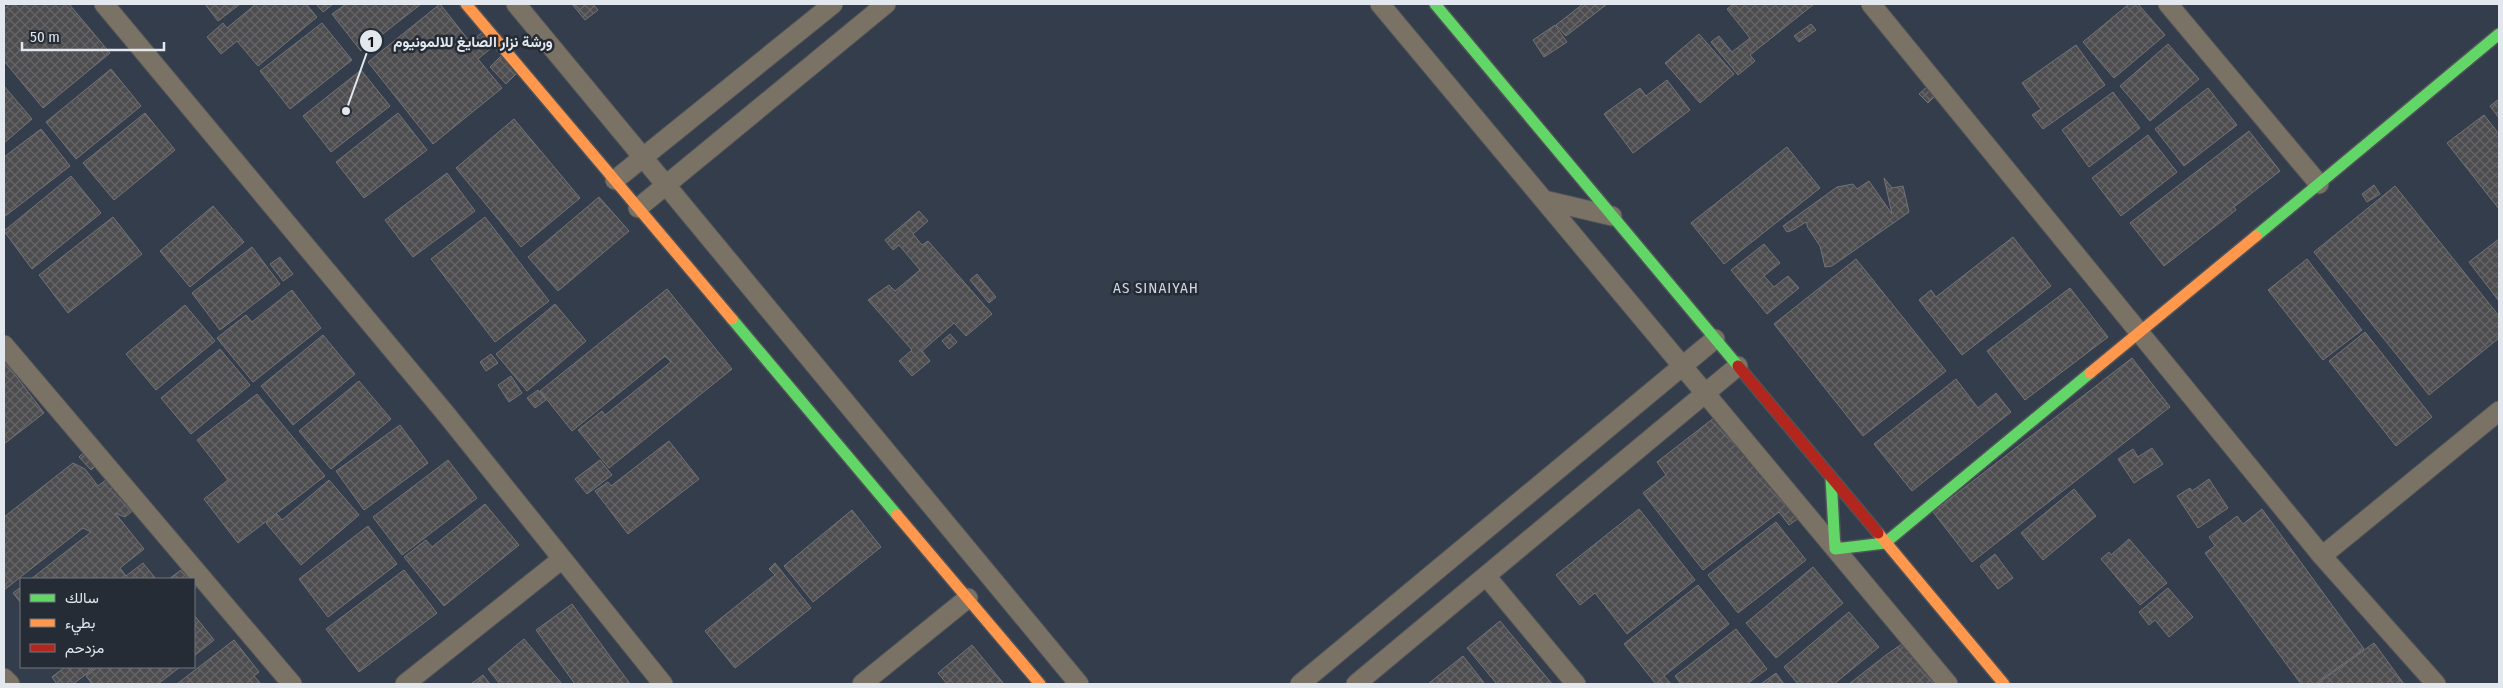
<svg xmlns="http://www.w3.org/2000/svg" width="2503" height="688" font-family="'Fira Sans Condensed',Vazirmatn,sans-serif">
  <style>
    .built { fill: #333d4b; fill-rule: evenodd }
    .building { fill: url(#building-cross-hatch); stroke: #747375 }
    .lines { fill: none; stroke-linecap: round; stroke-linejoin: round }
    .street-casing { stroke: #505358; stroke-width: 21 }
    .fast-casing { stroke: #505358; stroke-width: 14 }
    .slow-casing { stroke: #505358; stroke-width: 14 }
    .jam-casing { stroke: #505358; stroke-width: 14 }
    .street { stroke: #7b7266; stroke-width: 19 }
    .fast { stroke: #63d668; stroke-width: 11 }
    .slow { stroke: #ff974d; stroke-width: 11 }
    .jam { stroke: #b3261e; stroke-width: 11 }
    .labels { text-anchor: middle; stroke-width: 5; stroke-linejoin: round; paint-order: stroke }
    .neighbourhood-label { font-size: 15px; letter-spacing: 1px; fill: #ced7e4; stroke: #252c35 }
    .leader { fill: none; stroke: #e3e8ee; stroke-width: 2 }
    .callout-dot { fill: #e3e8ee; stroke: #252c35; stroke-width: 2 }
    .mark-label { font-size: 15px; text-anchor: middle; font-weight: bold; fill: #111 }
    .callout-label { font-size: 15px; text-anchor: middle; font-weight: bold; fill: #e3e8ee; stroke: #252c35; stroke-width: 5; stroke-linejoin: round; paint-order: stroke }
  </style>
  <defs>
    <pattern id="building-cross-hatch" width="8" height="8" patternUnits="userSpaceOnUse" patternTransform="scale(1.25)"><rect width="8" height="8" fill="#4d4c4e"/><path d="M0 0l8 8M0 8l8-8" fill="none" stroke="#666668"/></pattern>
  </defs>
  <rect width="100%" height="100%" fill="#33373c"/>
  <path class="built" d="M4,4H2499V684H4ZM21,579H194V667H21Z"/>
  <path class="building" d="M10,4H69L110,53L43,108L4,61V9Z
    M205,4H240L218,21Z
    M256,4H306L317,17L258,66L237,41L221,54L207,37L223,23L227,28Z
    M316,4H333L323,12Z
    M346,4H421L361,51L332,14Z
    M440,4L470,42L484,31L495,45L478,59L502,88L433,144L368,62Z
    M572,4H593L598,10L585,20Z
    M1583,4H1607L1566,36L1556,25Z
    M1734,4H1814L1750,55L1755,61L1738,75L1711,42L1719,36L1732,52L1750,38L1727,9Z
    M2129,4H2138L2165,35L2114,78L2083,42Z
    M322,23L352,60L290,109L260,71Z
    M1811,24L1816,30L1799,42L1794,36Z
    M1555,25L1567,42L1544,57L1533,40Z
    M1699,34L1734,74L1700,103L1665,63Z
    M2168,44L2199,79L2150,121L2120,86Z
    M2076,45L2105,85L2043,129L2032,115L2041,109L2022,83Z
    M502,55L518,72L506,84L490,67Z
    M111,69L141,106L76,159L46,122Z
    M361,70L390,106L331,152L303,116Z
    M1667,80L1690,110L1633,153L1604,114L1640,88L1646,96Z
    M1929,85L1937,94L1928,103L1919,94Z
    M4,86L32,119L4,143Z
    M2208,88L2237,125L2184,166L2155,129Z
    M2113,92L2140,128L2089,167L2062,130Z
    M2499,99V118L2490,106Z
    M145,113L175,150L114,200L83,163Z
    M398,113L427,150L364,198L336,162Z
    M2484,115L2499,134V209L2447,143Z
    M514,119L580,198L521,247L456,168Z
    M41,129L70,166L4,217V157Z
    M2249,131L2280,171L2234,207L2236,210L2164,266L2130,223Z
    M2148,135L2177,172L2121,216L2092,178Z
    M1787,147L1820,188L1724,264L1691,223Z
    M447,173L475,211L413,257L385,220Z
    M71,176L101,213L32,269L4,231Z
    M1884,178L1892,188L1903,186L1909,212L1832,266L1825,267L1820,246L1808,228L1806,222L1793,230L1787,232L1783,226L1837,187L1853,184L1857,189L1869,181L1892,214Z
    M2374,185L2380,194L2367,202L2362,194Z
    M2395,186L2499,316V338L2429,395L2314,252Z
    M599,197L629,231L558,291L528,257Z
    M213,206L244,242L190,287L160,251Z
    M919,211L928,221L913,234L922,245L928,241L992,314L966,336L954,323L922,351L930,361L912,376L899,361L912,350L868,300L889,285L895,291L920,270L899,245L893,250L885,240Z
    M113,217L142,254L68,313L39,275Z
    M485,217L549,301L495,342L431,259Z
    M2013,237L2051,286L1962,355L1919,300L1931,290L1936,297Z
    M2499,239V301L2469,262Z
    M1764,244L1780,263L1764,276L1774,287L1788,276L1799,288L1767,314L1731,270Z
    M252,247L280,284L220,330L192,293Z
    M280,257L293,274L283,281L270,264Z
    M1856,259L1946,371L1863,436L1774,324Z
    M2307,259L2362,330L2323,360L2268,290Z
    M977,274L996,297L989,303L970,280Z
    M2070,288L2108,337L2025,400L1987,351Z
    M667,289L732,369L609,468L578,430L602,411L605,415L671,362L665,356L572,431L540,391Z
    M292,290L321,328L253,382L217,338L246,315L252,322Z
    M555,304L586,341L527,391L496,354Z
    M185,305L215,341L156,390L126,354Z
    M2365,332L2432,417L2396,446L2329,361Z
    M950,334L957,342L949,349L942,341Z
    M323,335L355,374L293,425L261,386Z
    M220,349L250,385L191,434L161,398Z
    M491,354L498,363L486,371L480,362Z
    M2132,358L2170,407L1972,562L1933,512Z
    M4,360L44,413L4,444Z
    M511,376L522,393L509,402L498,385Z
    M1956,379L1978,408L1996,393L2011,412L1912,491L1874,444Z
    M359,381L391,419L331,469L299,431Z
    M538,390L546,400L535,408L527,398Z
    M257,394L325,476L238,543L204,499L228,480L197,440Z
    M1719,414L1799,518L1789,525L1779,512L1703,570L1643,493L1666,475L1657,462Z
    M400,425L428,463L364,510L336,471Z
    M669,441L699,479L628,534L595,491L608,482L611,486Z
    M2152,448L2163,464L2134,483L2118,459L2133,449L2138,457Z
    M87,449L99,462L91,470L79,457Z
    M448,460L477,498L402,555L373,517Z
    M600,460L612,475L587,494L575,479Z
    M73,463L85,469L98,486L111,476L136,508L125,517L115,513L144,549L120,568L126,576L143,563L156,579H31L91,532L83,528L4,590V517Z
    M2209,479L2228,508L2198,528L2177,496L2190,488L2192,491Z
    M329,480L359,515L301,565L266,523L277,514L282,520Z
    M2074,489L2096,516L2043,560L2021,533Z
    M485,504L519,545L444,606L404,557L426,540L432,547Z
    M1639,509L1695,580L1627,634L1595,593L1580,605L1556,575Z
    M2262,509L2364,649L2315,684H2301L2205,553L2215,546L2209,537L2237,516L2243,524Z
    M852,510L881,547L813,602L784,566Z
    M1776,522L1806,560L1738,613L1708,575Z
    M368,526L397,564L328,617L299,579Z
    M2129,539L2167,583L2140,605L2101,559L2109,552L2111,555Z
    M1995,554L2013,578L1998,589L1980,566Z
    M775,563L811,608L735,668L705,631L775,575L769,569Z
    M185,567L199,585L194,589V579H169Z
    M1813,567L1843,603L1776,658L1746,623Z
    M404,570L437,613L359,672L326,629Z
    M1698,585L1729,624L1664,676L1671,684H1656L1624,644Z
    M21,587V603L13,593Z
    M2168,588L2193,617L2169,637L2155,620L2149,625L2139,612Z
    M572,604L630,684H575L536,630Z
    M1849,612L1879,647L1834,684H1798L1784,667Z
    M194,615L214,640L194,656Z
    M1500,621L1552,684H1497L1467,648Z
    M1736,629L1767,669L1747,684H1681L1675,676Z
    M524,639L562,684H500L488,669Z
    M234,640L259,672L254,676L261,684H177Z
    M1905,642L1938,684H1849L1886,655Z
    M2374,643L2404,684H2317Z
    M972,645L1004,684H947L938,673Z
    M1463,656L1485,684H1428Z
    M65,667H96L73,684H57L52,677Z
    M98,667H180L158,684H92L86,676Z
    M1776,673L1784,684H1761Z
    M483,675L490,684H471Z"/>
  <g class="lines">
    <g class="street-casing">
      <path id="street" d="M104,4L446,414L663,684
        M516,4L1079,684
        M1380,4L1948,684
        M1871,4L2322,556L2436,684
        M2168,4L2319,184
        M615,180L833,4
        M1544,200L1612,216
        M638,208L886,4
        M4,345L292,684
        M2322,556L2499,411
        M1486,576L1576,684
        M4,678L10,684
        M405,684L562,559
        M862,684L968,598
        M1300,684L1715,339
        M1356,684L1738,366"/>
    </g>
    <g class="fast-casing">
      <path id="fast" d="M1435,4L1738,366
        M2256,236L2499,34
        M732,319L897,515
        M1831,478L1835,549L1885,543L2090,373"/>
    </g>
    <g class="slow-casing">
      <path id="slow" d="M466,4L732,319
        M2090,373L2256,236
        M897,515L1040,684
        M1878,533L2004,684"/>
    </g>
    <g class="jam-casing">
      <path id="jam" d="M1738,366L1878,533"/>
    </g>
    <use href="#street" class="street"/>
    <use href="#fast" class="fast"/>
    <use href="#slow" class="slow"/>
    <use href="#jam" class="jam"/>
  </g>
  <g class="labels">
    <g class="neighbourhood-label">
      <text x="1156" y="293">AS SINAIYAH</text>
    </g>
  </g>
  <path class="leader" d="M346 111L371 41"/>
  <g class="callout-dot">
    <circle cx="346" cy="111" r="5"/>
    <circle cx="371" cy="41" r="12"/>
  </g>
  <g class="mark-label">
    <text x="371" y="47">1</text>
  </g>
  <g class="callout-label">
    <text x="473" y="47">ورشة نزار الصايغ للالمونيوم</text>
  </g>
  <rect width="2503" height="688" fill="none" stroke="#e3e8ee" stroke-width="10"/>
  <rect x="20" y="578" width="175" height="90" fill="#252c35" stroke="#71777f"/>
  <rect x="30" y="594" width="25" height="8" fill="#63d668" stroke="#71777f"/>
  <text x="65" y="603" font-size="15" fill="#e3e8ee">سالك</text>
  <rect x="30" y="619" width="25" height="8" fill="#ff974d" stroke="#71777f"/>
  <text x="65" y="628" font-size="15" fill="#e3e8ee">بطيء</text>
  <rect x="30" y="644" width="25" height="8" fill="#b3261e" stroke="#71777f"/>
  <text x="65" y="653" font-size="15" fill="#e3e8ee">مزدحم</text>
  <path d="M22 42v8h142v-8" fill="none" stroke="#e3e8ee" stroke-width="2.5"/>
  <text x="30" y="42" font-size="15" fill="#e3e8ee" stroke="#252c35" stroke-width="4" paint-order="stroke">50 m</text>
</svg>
